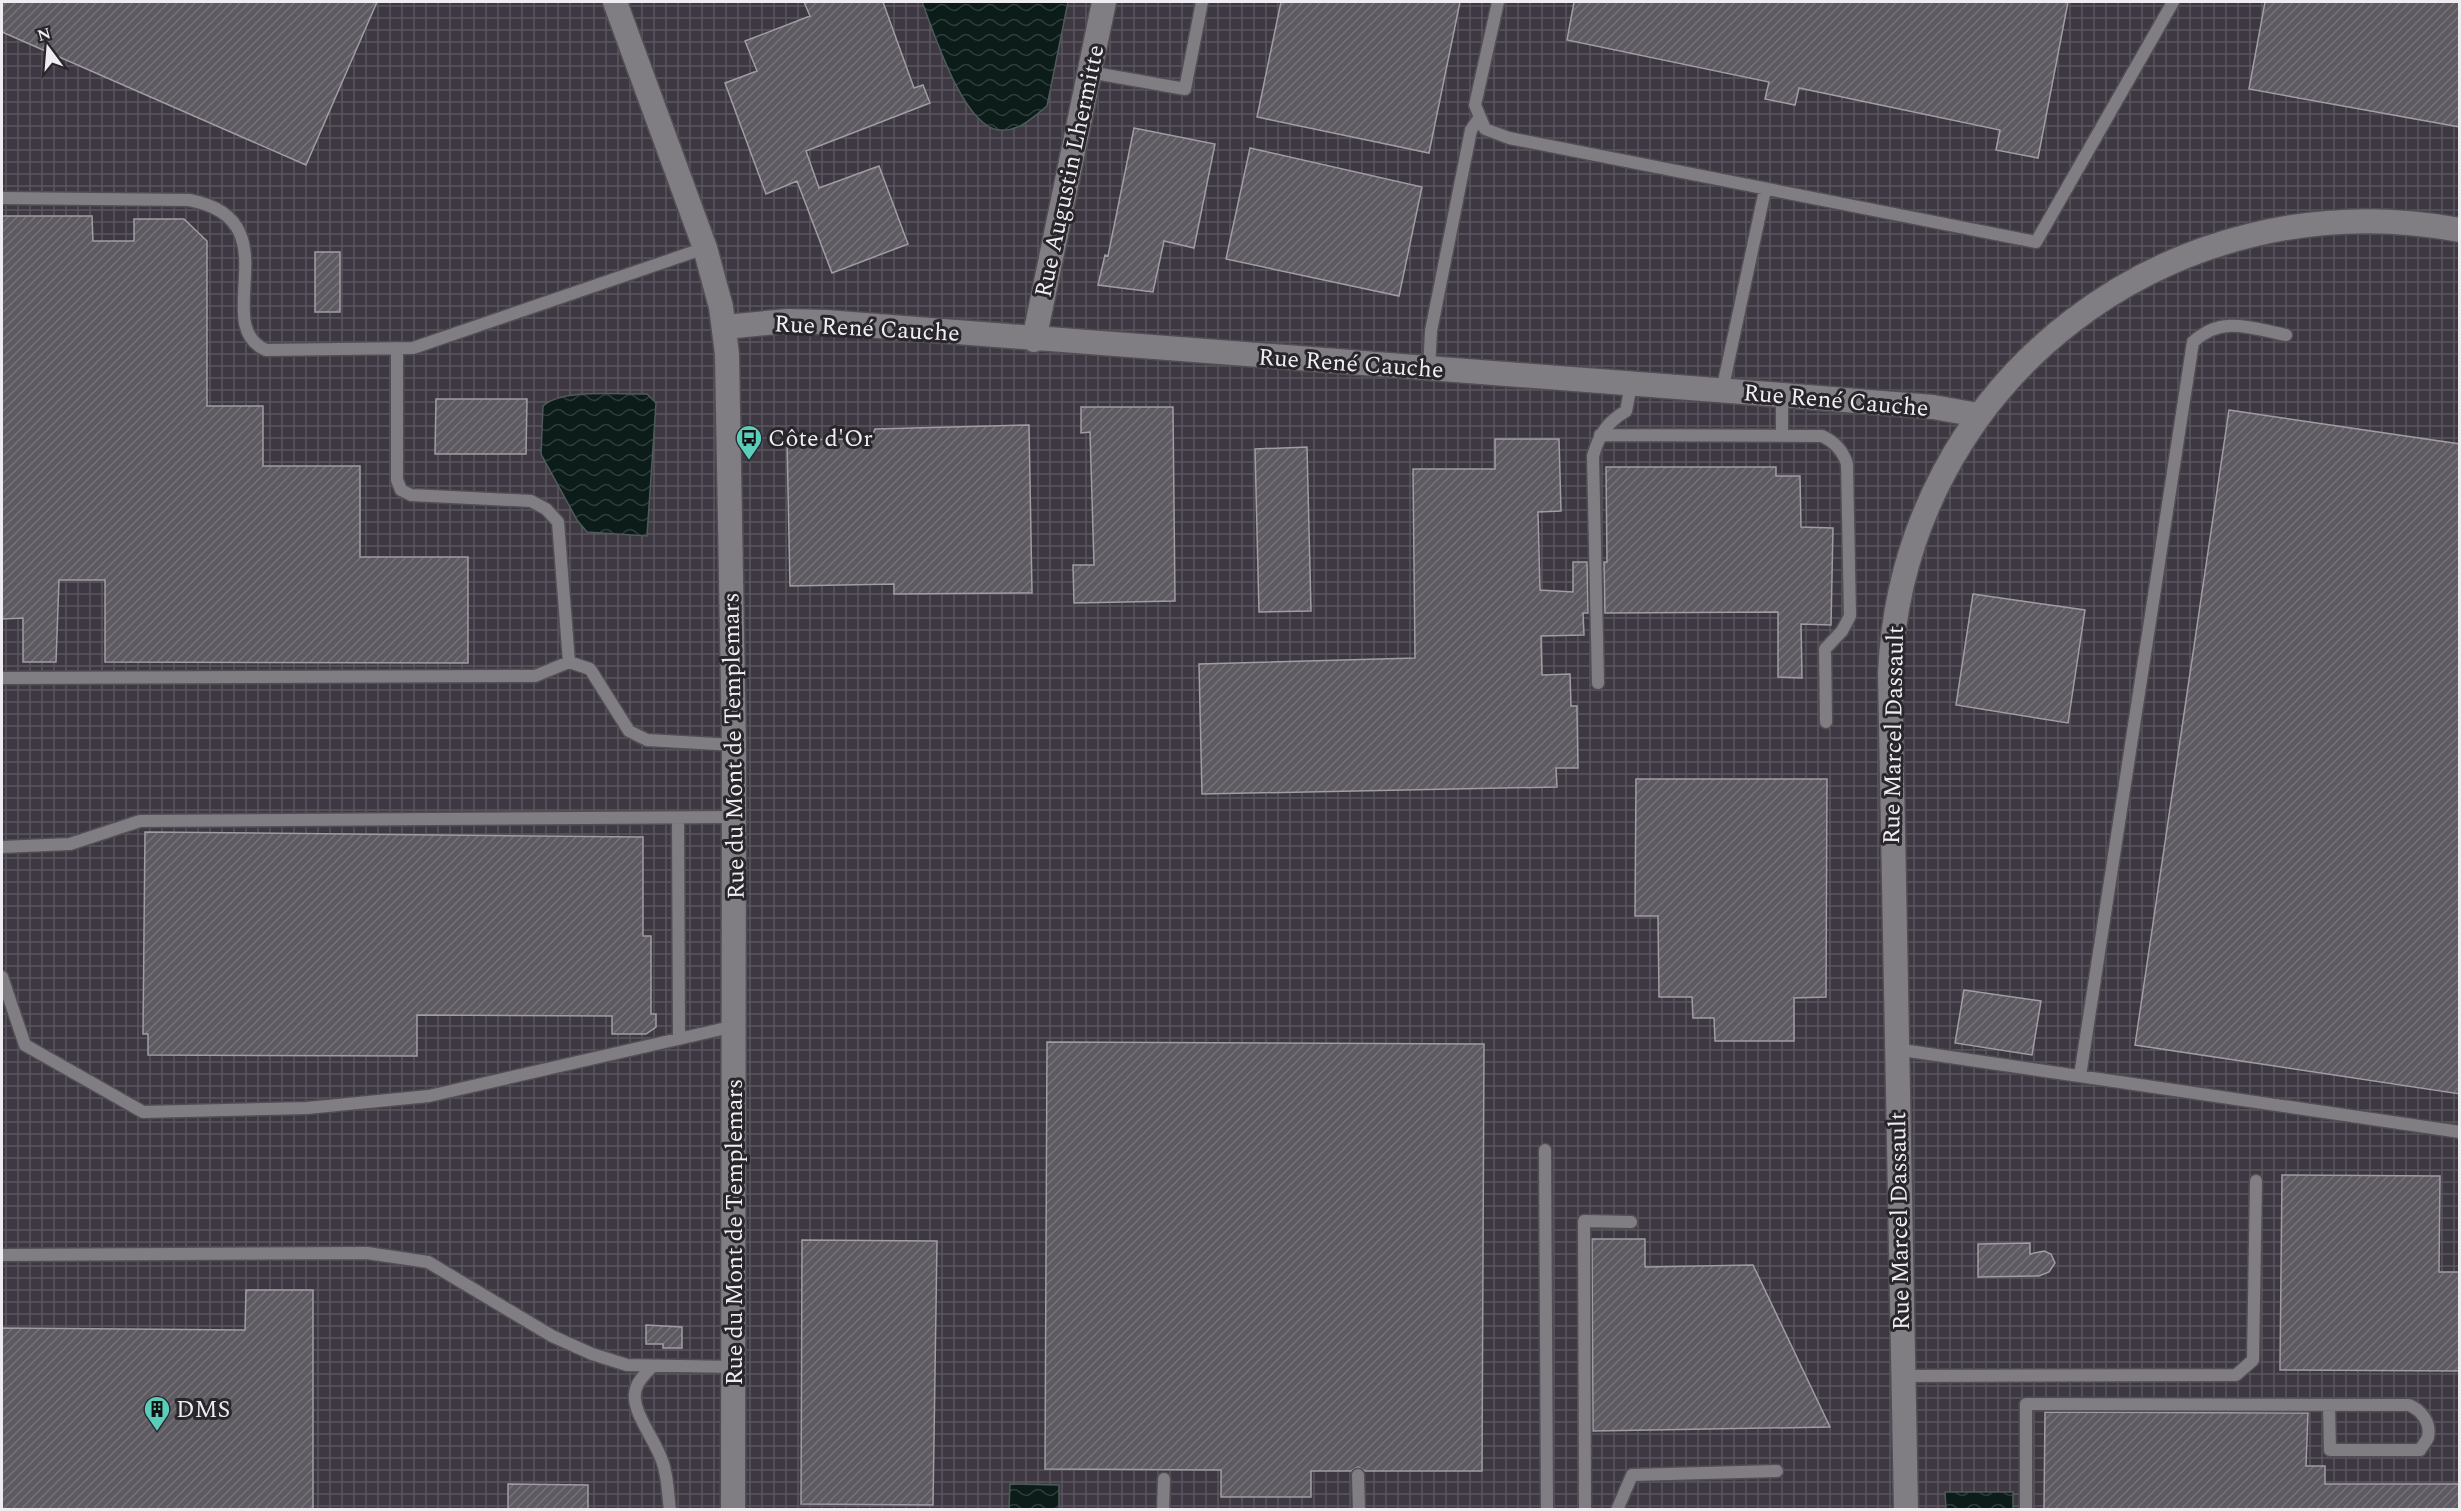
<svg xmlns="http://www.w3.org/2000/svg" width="2461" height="1511" font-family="Spectral,serif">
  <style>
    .industrial { fill: url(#industrial-grid) }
    .water { fill: url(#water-waves); stroke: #4f5b5a; stroke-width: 1.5 }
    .building { fill: url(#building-hatch); stroke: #a09da4; stroke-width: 1.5 }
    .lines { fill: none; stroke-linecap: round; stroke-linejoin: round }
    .lane-casing { stroke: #514f54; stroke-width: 15 }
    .street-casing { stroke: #514f54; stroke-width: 27 }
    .lane { stroke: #807d83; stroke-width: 12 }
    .street { stroke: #807d83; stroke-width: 24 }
    .labels { text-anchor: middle; stroke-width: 6; stroke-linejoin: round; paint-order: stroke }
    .street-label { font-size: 24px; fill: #efedf1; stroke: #29262b }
    .poi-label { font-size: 24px; fill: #efedf1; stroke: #29262b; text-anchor: start }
  </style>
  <defs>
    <pattern id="industrial-grid" width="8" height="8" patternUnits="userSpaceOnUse" patternTransform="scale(1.5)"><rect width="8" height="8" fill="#3e3843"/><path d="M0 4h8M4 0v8" fill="none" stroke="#5a555f"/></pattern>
    <pattern id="water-waves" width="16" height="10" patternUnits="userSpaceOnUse" patternTransform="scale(1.5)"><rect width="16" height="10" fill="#0b1c19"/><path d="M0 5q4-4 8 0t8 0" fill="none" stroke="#2f3d3b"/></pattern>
    <pattern id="building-hatch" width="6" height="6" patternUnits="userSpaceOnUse" patternTransform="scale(1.5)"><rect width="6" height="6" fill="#5e5a61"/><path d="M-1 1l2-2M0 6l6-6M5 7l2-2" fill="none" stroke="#757278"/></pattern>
  </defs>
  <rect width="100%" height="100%" fill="#332f35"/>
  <path class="industrial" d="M2,2H2459V1509H2Z"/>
  <path class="water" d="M922,2H1068L1047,106C1033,117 1018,133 998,130C962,124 934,32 922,2Z
    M647,394L656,403L647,536L587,532L577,520L541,454L543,406C562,388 620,395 647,394Z
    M1010,1484L1059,1485V1509H1009Z
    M1945,1492H2013V1509H1946Z"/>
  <path class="building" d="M2,2H377L306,165L2,32Z
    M804,2H883L914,88L923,85L930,103L806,151L819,188L879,166L908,244L832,273L797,181L766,194L725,83L757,71L745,41L810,16Z
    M1281,2H1460L1429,153L1257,117Z
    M1574,2H2068L2038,158L1996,150L2000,130L1799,88L1795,105L1765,99L1769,82L1567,40Z
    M2265,2H2460V127L2249,89Z
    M1134,128L1215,144L1194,248L1164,241L1153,292L1098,285L1105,255L1108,256Z
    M1250,148L1422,187L1399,296L1226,259Z
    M2,216H92L93,241H134V219H184L207,241V406H263V466H360V557H468V663L105,662V580H59L56,662H23V618L2,619Z
    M315,252H340V312H315Z
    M436,399H527L526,454H435Z
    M1081,407H1173L1175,601L1074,603L1073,565H1094L1090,432L1081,433Z
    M2229,410L2460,444V1094L2135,1045Z
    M1029,425L1032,593L894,594V584L790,586L787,440L864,439L866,434H873L875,429Z
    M1495,439H1559L1561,511L1538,512L1540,590L1573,592V562H1587L1588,613H1583L1584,635L1541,636L1542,675L1570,674L1571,706H1577L1578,768H1556L1557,787L1202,794L1199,664L1415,658L1413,469H1495Z
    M1307,447L1311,611L1259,612L1255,449Z
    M1606,467H1776V476H1800L1801,527L1833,528L1831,625L1801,624L1802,678L1778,677V612L1605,613L1604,562H1607Z
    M1973,594L2085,610L2068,723L1956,705Z
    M1636,779H1827L1826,997L1794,998V1041H1715L1714,1018H1693L1692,997H1659L1658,916H1635Z
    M145,832L643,837V936H651V1014H656V1027L646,1034H612V1016L417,1015V1056L148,1055V1034H143Z
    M1964,990L2041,1001L2032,1055L1955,1043Z
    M1047,1042L1484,1044L1482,1471H1365L1358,1467L1351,1471H1311V1497H1221V1470L1045,1469Z
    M2282,1175L2440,1176L2439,1272H2460V1371L2280,1370Z
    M1592,1239H1645V1267L1753,1265L1830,1427L1593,1431Z
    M802,1240L937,1241L933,1505L801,1504Z
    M2030,1243V1254L2044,1251L2051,1254L2055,1263L2049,1272L2039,1276L1978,1277V1244Z
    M246,1290H313V1509H2V1328L245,1330Z
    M646,1325L682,1327V1348H663V1344H646Z
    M2045,1412L2308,1413L2306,1466H2325V1484H2460V1509H2044Z
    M508,1484L588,1485V1509H508Z"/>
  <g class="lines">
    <g class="lane-casing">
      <path id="lane" d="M1498,2L1475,105L1485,129L1509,138L2036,242L2173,2
        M1089,72L1185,89L1202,2
        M2,198L189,200C294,219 208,325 266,350L413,348L705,248
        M397,348V480L401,490L411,495L531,501L546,509L558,522L569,662
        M1429,369L1431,331L1471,130L1480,117
        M1722,391L1765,190
        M1782,395V436
        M1600,435L1822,436C1835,442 1843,451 1847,464L1850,616L1842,631L1825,649L1826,722
        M2,678L535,676L569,662L590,669L629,731L647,740L734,745
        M1598,683L1593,456C1599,435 1607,422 1626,411L1631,385
        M678,818L679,1039
        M2,847L70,844L140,821L734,817
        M2,977L25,1045L143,1112L307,1108L429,1096L735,1026
        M1895,1049L2460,1132
        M2080,1076L2193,342C2222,315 2251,328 2286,335
        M1545,1150L1547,1510
        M2,1255L367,1253L428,1262L552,1336L592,1354L627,1365L734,1367
        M653,1366C646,1373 636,1382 635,1393C632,1414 659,1444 664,1467C668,1481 668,1496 670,1510
        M1903,1376L2236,1375L2253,1360L2256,1181
        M1358,1475L1359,1510
        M1163,1510L1164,1479
        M1585,1510L1584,1221L1631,1222
        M1617,1510L1632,1475L1777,1471
        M2026,1510V1404L2409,1405C2421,1410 2431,1422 2428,1437C2427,1441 2422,1446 2420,1450H2330L2329,1405"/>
    </g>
    <g class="street-casing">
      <path id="street" d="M615,2L705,248L721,307L727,354L734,745L733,1510
        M725,327L787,321L826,322L1782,395L1933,407L1978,415
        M1034,340L1104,2
        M1906,1510L1890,673C1903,379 2173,176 2460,230"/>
    </g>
    <use href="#lane" class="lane"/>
    <use href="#street" class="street"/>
  </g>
  <defs>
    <g id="bus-pin" transform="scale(1.35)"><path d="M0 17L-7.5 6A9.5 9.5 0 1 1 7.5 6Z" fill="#5bcebb" stroke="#29262b"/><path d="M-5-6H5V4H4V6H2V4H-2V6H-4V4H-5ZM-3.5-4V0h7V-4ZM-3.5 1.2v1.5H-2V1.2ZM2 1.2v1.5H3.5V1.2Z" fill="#111"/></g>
    <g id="building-pin" transform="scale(1.35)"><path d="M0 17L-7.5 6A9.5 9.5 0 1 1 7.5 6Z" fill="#5bcebb" stroke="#29262b"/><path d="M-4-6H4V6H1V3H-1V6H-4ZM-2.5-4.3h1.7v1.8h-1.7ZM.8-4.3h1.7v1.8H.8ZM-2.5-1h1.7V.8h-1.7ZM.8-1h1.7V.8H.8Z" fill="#111"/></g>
  </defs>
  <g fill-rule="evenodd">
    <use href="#bus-pin" x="749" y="438"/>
    <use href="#building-pin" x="157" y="1409"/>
  </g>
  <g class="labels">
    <g class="street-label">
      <text transform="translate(1069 171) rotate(-78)" y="8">Rue Augustin Lhermitte</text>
      <text transform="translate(867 328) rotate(3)" y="8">Rue René Cauche</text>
      <text transform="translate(1351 363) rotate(4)" y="8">Rue René Cauche</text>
      <text transform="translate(1836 400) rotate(5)" y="8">Rue René Cauche</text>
      <text transform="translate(1893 735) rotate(-89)" y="8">Rue Marcel Dassault</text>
      <text transform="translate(733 746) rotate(-91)" y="8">Rue du Mont de Templemars</text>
      <text transform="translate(1899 1221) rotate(-91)" y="8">Rue Marcel Dassault</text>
      <text transform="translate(734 1232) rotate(-90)" y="8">Rue du Mont de Templemars</text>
    </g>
    <g class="poi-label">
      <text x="768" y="446">Côte d'Or</text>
      <text x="176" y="1417">DMS</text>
    </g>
  </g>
  <rect width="2461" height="1511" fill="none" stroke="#efedf1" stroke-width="6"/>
  <g transform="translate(48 48) rotate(344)" stroke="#29262b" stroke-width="4.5" paint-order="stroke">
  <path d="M0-4.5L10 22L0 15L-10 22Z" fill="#efedf1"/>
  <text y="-9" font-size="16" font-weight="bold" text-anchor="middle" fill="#efedf1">N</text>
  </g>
</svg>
